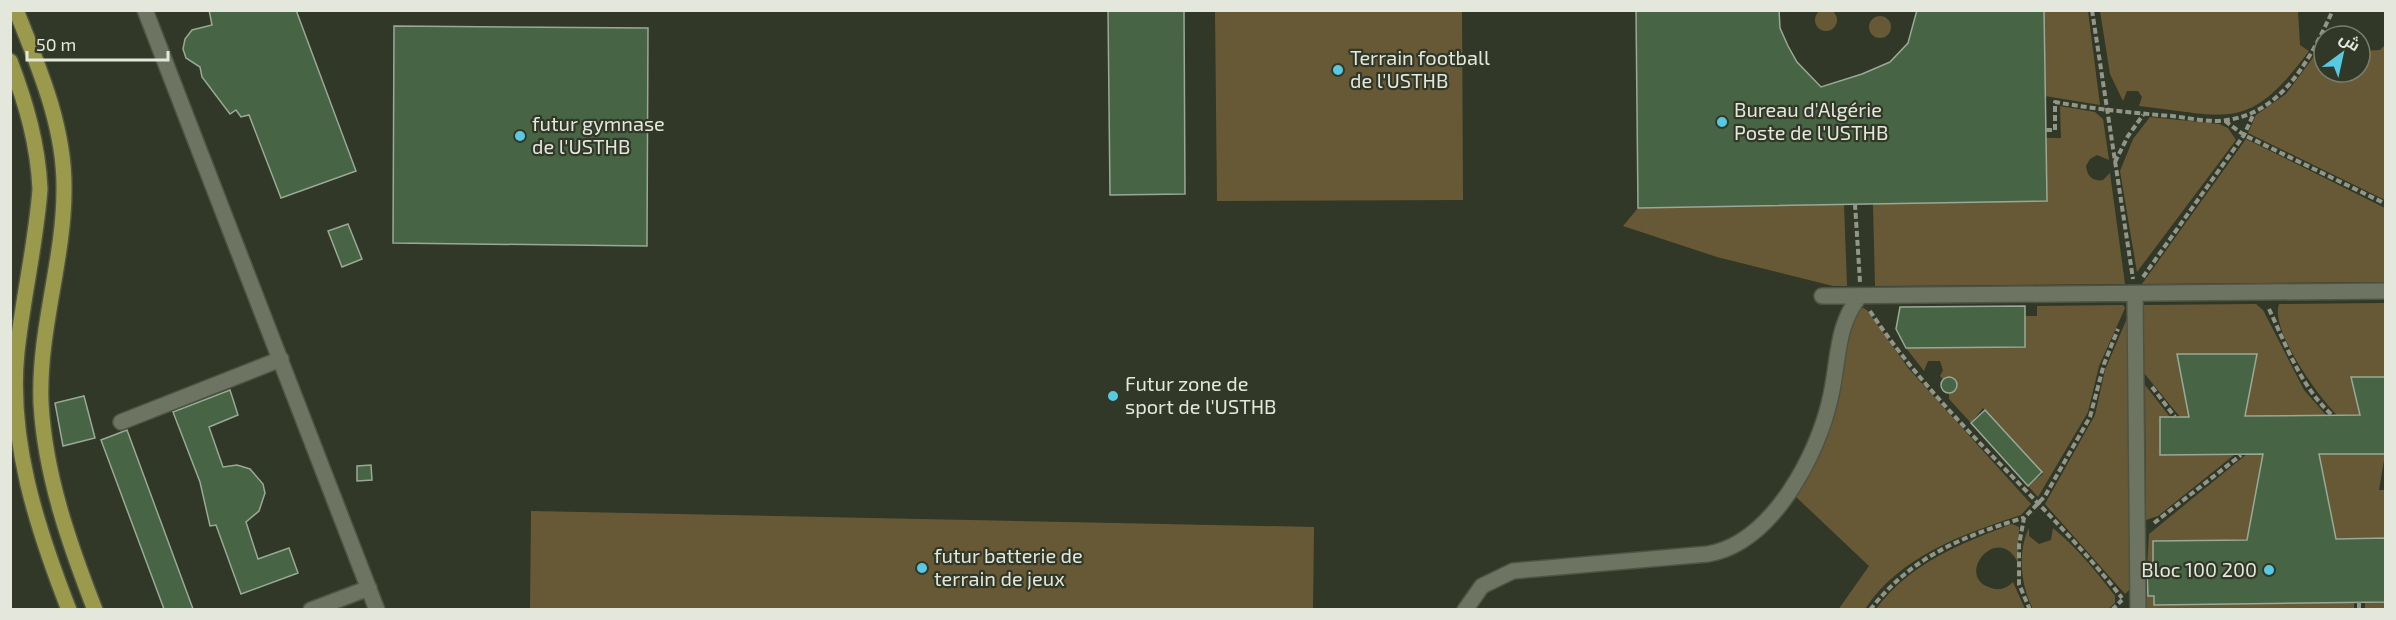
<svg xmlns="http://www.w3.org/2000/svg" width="2396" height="620" font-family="'Exo 2',Cairo,sans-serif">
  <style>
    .green { fill: #685936 }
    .building { fill: #476444; stroke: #99a997; stroke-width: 1.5 }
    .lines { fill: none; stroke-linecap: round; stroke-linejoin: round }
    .minor-casing { stroke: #4e5444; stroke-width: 18 }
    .major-casing { stroke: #4e5444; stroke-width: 18 }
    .path { stroke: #919688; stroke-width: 4; stroke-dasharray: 6 3; stroke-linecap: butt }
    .minor { stroke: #6d7461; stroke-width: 15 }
    .major { stroke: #9b994b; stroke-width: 15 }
    .poi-dot { fill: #57c9e2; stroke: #323827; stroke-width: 2 }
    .labels { text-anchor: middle; stroke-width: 4.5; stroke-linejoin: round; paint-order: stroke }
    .poi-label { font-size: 20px; fill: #e3e7dc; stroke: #323827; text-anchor: start }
  </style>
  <rect width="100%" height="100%" fill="#323827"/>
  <path class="green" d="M1815 20a11 11 0 1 1 22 0a11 11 0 1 1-22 0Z
    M1215,11H1462L1463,200L1217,201Z
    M2044,11H2088L2100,105L2045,96Z
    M2100,11H2298L2300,45L2309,51C2248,133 2230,116 2139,106L2142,97L2138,91H2127L2123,101L2110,74Z
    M1869 27a11 11 0 1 1 22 0a11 11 0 1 1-22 0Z
    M2385,45V200L2248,133L2256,115L2286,94L2318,51H2324V72H2360V51L2380,50Z
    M2060,106L2095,112L2103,119L2109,160L2097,155L2090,159L2086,166C2087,176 2093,182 2103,180L2110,173L2125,284L1875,286L1873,204L2046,138H2061Z
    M2150,117L2219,124L2228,128L2236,140L2137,272L2120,171L2133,139Z
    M2246,139L2385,208V282L2142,284Z
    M1844,204L1847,286H1833L1717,257L1623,226L1638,208Z
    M2385,303V377H2351L2360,415H2337C2318,396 2270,330 2279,304Z
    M2256,304L2263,310L2304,390L2326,415L2245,416L2177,354L2189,417H2180L2144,373V305Z
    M2123,305L2125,308L2099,366L2088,412L2038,497L2028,486L2043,474L2032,462L2020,477L2004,460L2011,454L2002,445L1996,451L1979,432L1994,420L1983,408L1971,423L1949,399V392L1954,390L1956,383L1952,378L1943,379L1940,376L1943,370L1940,361H1928L1924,371L1906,348L2022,347L2025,316H2037V306Z
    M1861,307L1867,310L1908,368L2031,504L2021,515C1963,534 1900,556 1865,609L1838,610L1869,566L1794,495C1815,464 1831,434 1839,398C1846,368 1844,334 1861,307Z
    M2128,316L2131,588L2125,594L2045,504L2095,415L2105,370Z
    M2145,385L2170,417H2160V455H2234L2158,516L2146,520Z
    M2247,454H2263L2252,516L2319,454H2385L2379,490H2385V538L2153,541V568H2147L2149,534Z
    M531,511L1314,527L1313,609H530Z
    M2012,524L2019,527L2018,563C1998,521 1953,577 1991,588C2000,591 2007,588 2013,582L2025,609H1876C1910,563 1960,544 2012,524Z
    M2029,528V536L2039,544L2051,540L2053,528C2077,548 2096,571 2115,596V603L2108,609H2033C2021,587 2017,552 2029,528Z
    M2147,577H2153L2154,605L2354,602V609H2147Z
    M2365,602H2385V609H2365Z"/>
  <path class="building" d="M209,10H296L356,171L281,198L249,115L241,117L236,110L230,114L202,77L200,67L186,58L183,49L185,39L192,30L212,25Z
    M1108,10H1184L1185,194L1110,195Z
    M1636,10H1779L1780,28L1788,46L1797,62L1821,87L1862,74L1890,62L1908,43L1917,10H2044L2047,201L1638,208Z
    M394,26L648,28L647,246L393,243Z
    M348,224L362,259L342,267L328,231Z
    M2025,306V347L1906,348L1896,329L1900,307Z
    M2177,354H2257L2245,416L2360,415L2351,377H2385V454H2319L2336,539L2385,538V602L2154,605V596H2148L2147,568H2153V541L2247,540L2263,454L2160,455V417H2189Z
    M1941 385a8 8 0 1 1 16 0a8 8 0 1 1-16 0Z
    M230,390L238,415L209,427L223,467L237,465L250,469L263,484L265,493L259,511L246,522L258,559L289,548L298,573L241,594L216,525L210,526L200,482L173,412Z
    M84,396L95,438L63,446L55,403Z
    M1985,410L2042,472L2028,486L1971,423Z
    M127,430L193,609H164L101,440Z
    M371,465L372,480L357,481V466Z"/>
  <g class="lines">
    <g class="minor-casing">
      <path id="minor" d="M145,10L377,610
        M2135,294L2138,610
        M1822,296L2386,291
        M121,422L281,359
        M311,610L369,588
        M1465,610L1482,586L1513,571L1708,554C1772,543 1819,454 1831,395C1839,359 1836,325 1860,296"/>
    </g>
    <g class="major-casing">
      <path id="major" d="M16,10C39,68 65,127 64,190C64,261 38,331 41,403C45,475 69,543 95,610
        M10,61C26,103 38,144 40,189C36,243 23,297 17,352C8,440 37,528 69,610"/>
    </g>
    <path class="path" d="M2092,10L2133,279
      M2225,121L2244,135L2386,204
      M2046,130H2055V102C2094,109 2133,113 2172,116C2190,118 2210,123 2227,120C2284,112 2311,57 2333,10
      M2115,162L2128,136L2143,115
      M1855,204L1860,282
      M2143,277L2244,135L2254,113
      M2269,309C2287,347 2301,387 2332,415
      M1870,311C1940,417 2044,498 2122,598
      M2152,387L2175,417
      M2154,523L2241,455
      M2359,602V610
      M1870,610C1911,557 1961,537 2023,518
      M2030,610L2019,584V545L2024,518L2045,496L2090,417L2104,364L2118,329
      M2112,610L2122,600"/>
    <use href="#minor" class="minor"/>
    <use href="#major" class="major"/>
  </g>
  <g class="poi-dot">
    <circle cx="1338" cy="70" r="6"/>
    <circle cx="1722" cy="122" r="6"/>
    <circle cx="520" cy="136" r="6"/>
    <circle cx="1113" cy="396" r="6"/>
    <circle cx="922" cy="568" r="6"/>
    <circle cx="2269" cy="570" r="6"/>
  </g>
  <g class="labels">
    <g class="poi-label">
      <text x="1350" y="65">Terrain football<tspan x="1350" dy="23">de l'USTHB</tspan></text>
      <text x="1734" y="117">Bureau d'Algérie<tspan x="1734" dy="23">Poste de l'USTHB</tspan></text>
      <text x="532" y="131">futur gymnase<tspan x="532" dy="23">de l'USTHB</tspan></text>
      <text x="1125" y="391">Futur zone de<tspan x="1125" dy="23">sport de l'USTHB</tspan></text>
      <text x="934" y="563">futur batterie de<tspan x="934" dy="23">terrain de jeux</tspan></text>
      <text x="2257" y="577" text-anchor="end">Bloc 100 200</text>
    </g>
  </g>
  <rect width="2396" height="620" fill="none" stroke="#e3e7dc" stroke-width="24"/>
  <g transform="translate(2342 54) rotate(33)"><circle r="28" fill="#323827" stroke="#797e6f" stroke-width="1.5"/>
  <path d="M0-4.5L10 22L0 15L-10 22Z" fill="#57c9e2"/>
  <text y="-9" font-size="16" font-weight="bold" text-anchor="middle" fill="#e3e7dc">ش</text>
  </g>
  <path d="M27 51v9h141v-9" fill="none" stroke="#e3e7dc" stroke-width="3"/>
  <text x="36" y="51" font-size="18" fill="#e3e7dc" stroke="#323827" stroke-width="4.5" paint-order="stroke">50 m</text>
</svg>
